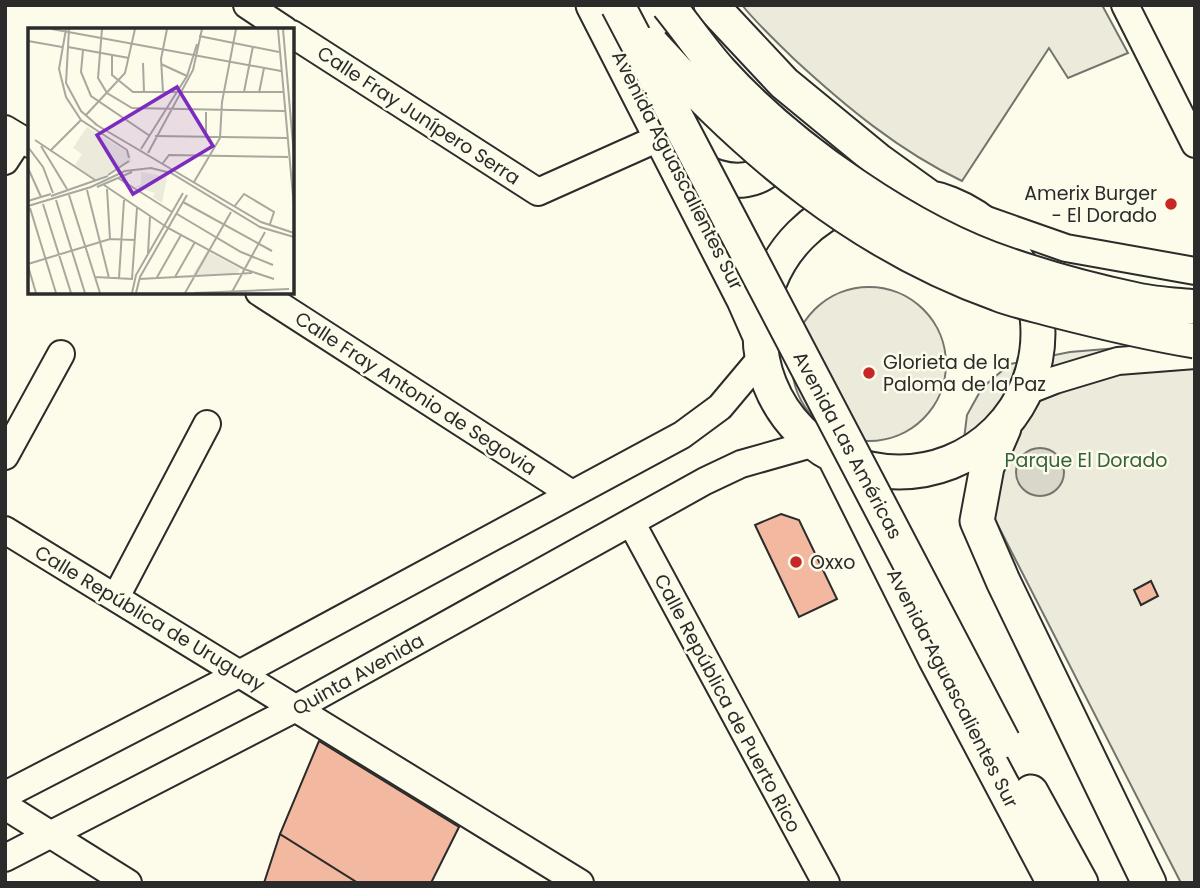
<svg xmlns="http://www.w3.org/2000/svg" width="1200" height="888" font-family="Poppins,sans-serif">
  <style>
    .green { fill: #ecebdb; stroke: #74746e; stroke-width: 2 }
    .parking { fill: #eceadb; stroke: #74746e; stroke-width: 2 }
    .water { fill: #d8d7c9; stroke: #74746e; stroke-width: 2 }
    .building { fill: #f2b8a0; stroke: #2b2b2b; stroke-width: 2 }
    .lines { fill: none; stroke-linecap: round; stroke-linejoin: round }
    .minor-casing { stroke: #2b2b2b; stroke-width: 30 }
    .major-casing { stroke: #2b2b2b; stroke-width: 37 }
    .minor { stroke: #fdfbea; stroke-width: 26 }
    .major { stroke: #fdfbea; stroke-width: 33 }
    .major-bridge-casing { stroke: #2b2b2b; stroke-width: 37; stroke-linecap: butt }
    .major-bridge { stroke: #fdfbea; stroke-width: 33 }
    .poi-dot { fill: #c62828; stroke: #fdfbea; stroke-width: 2.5 }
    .labels { text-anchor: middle; stroke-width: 5; stroke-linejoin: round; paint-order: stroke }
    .street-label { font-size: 19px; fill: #2b2b2b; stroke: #fdfbea }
    .poi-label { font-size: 19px; fill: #2b2b2b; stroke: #fdfbea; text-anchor: start }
    .park-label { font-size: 19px; fill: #34623c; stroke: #fdfbea }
    .inset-road { fill: none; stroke: #a9a89e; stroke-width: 2 }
    .view { fill: #7b2cbf; fill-opacity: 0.15; stroke: #7b2cbf; stroke-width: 3.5 }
    .inset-edge { fill: none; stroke: #2b2b2b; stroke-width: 3.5 }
  </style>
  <rect width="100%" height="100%" fill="#fdfbea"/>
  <path class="green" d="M742,5H1102L1128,53L1068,78L1049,48L962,181C899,151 845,106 794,59C776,41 758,25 742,5Z
    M1178,343L1195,345V883H1181L962,455L967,415L982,388L1010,364L1070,352Z"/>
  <path class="parking" d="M792 364a77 77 0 1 1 154 0a77 77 0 1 1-154 0Z"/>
  <path class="water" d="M1016 472a24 24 0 1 1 48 0a24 24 0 1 1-48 0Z"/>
  <path class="building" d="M781,514L799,520L837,599L799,617L755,525Z
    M1151,581L1158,596L1141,605L1134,590Z
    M319,741L459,827L431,883H358L280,834Z
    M280,834L358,883H264Z"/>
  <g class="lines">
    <g class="minor-casing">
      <path id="minor" d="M247,5L285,30
        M1125,5L1195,144
        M292,34L538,192L661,137
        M5,129L30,144
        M5,161L20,138
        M975,216L1066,248L1195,271
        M259,292L572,494
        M1027,391L1055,380L1118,361L1195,355
        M5,456L61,354
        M631,522L826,883
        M5,530C197,647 389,764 580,883
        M116,597L207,424
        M5,795L239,674L682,435L720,407L762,357
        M5,806L128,883
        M5,858L298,707L705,481L741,464L815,443"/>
    </g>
    <g class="major-casing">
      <path id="major" d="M593,5L744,300L759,334
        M711,5L784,83L879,161L929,197
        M688,162C725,189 773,190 786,138
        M760 333a139 139 0 1 1 278 0a139 139 0 1 1-278 0Z
        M1004,428L987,467L977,521L1003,581L1149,883
        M834,456L935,658L1054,883
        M1031,792L1081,883"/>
    </g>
    <use href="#minor" class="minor"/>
    <use href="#major" class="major"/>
    <g class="major-bridge-casing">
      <path id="major-bridge" d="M668,5C686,27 702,51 721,72C790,148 911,233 1009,265C1050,279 1094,291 1137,300C1155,304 1176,305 1195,307
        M618,6L1003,741
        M652,44C748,151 860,245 998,294C1016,301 1036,305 1054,310C1101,322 1147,333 1195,341"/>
    </g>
    <use href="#major-bridge" class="major-bridge"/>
  </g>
  <g class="poi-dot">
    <circle cx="1171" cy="204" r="7"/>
    <circle cx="869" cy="373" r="7"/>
    <circle cx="796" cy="562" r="7"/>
  </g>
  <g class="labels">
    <g class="street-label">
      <text transform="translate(419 115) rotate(33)" y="7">Calle Fray Junípero Serra</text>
      <text transform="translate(678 170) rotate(63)" y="7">Avenida Aguascalientes Sur</text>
      <text transform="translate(416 393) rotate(33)" y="7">Calle Fray Antonio de Segovia</text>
      <text transform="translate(848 445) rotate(62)" y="7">Avenida Las Américas</text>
      <text transform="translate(150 618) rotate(31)" y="7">Calle República de Uruguay</text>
      <text transform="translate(358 674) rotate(-29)" y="7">Quinta Avenida</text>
      <text transform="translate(953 688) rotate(63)" y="7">Avenida Aguascalientes Sur</text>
      <text transform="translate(728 703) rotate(62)" y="7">Calle República de Puerto Rico</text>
    </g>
    <g class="poi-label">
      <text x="1157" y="200" text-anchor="end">Amerix Burger<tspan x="1157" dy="22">- El Dorado</tspan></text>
      <text x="883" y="369">Glorieta de la<tspan x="883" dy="22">Paloma de la Paz</tspan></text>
      <text x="810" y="569">Oxxo</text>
    </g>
    <g class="park-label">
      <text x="1086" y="467">Parque El Dorado</text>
    </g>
  </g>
  <g transform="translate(28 28)">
    <rect width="266" height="266" fill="#fdfbea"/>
    <path d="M59,99L102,126L103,134L68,152L47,137L54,126L45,120ZM113,144L139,149L134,175L125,169L127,165L107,159L113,156ZM179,223L212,241L209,246L164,248Z" fill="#ecebdb"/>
    <path class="inset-road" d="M24,1L253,43M38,1L31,41L38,69L53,92L99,122L101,130M41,1L38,55L53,83L69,97M74,1L70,50L79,65L104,80L257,83M250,1L266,179M255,1L266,128M171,8L251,24M0,13L34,19M40,19L101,30M55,22L53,44L63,68L122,108M84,27V47L105,64H255M115,35L116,64M133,36L159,48M135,64L133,31L139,1M216,64L225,18M231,65L236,40M58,87L97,45L107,1M67,96L233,194L266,205M127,108L259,110M178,110V84M7,112L67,152M13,118L39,161M0,119L15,139L25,165M113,121L159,48L169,16M22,123L53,92M120,125L165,42L174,1M135,135L141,127L260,129M0,140L13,169M80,147L101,133M90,150L144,184M166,154L192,110L194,74L208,1M76,157L140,200L216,241L246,251M69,159L104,144M79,161L82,211M59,162L81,250M41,167L72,265M23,168L80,148M28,172L57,265M0,173L23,166M155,174L244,223M15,176L43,265M0,178L63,159L97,143L123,140L143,145L232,199L266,209M206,179L216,166L246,184L242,196M2,180L28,265M149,186L213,224L245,237M120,225L122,189M0,236L82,211L107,212M0,238L8,265M67,249L105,251M147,249L167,214M91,250L96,172M104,251L109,180M111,251L224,245M128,251L153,207M204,264L237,204M104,265L108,247L155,165M108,265L112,249L159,167M157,265L203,184M166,265L261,261"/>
    <path class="view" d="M149,59L185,118L105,166L69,107Z"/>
    <rect width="266" height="266" class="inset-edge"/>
  </g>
  <rect width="1200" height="888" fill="none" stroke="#2b2b2b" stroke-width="14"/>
</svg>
